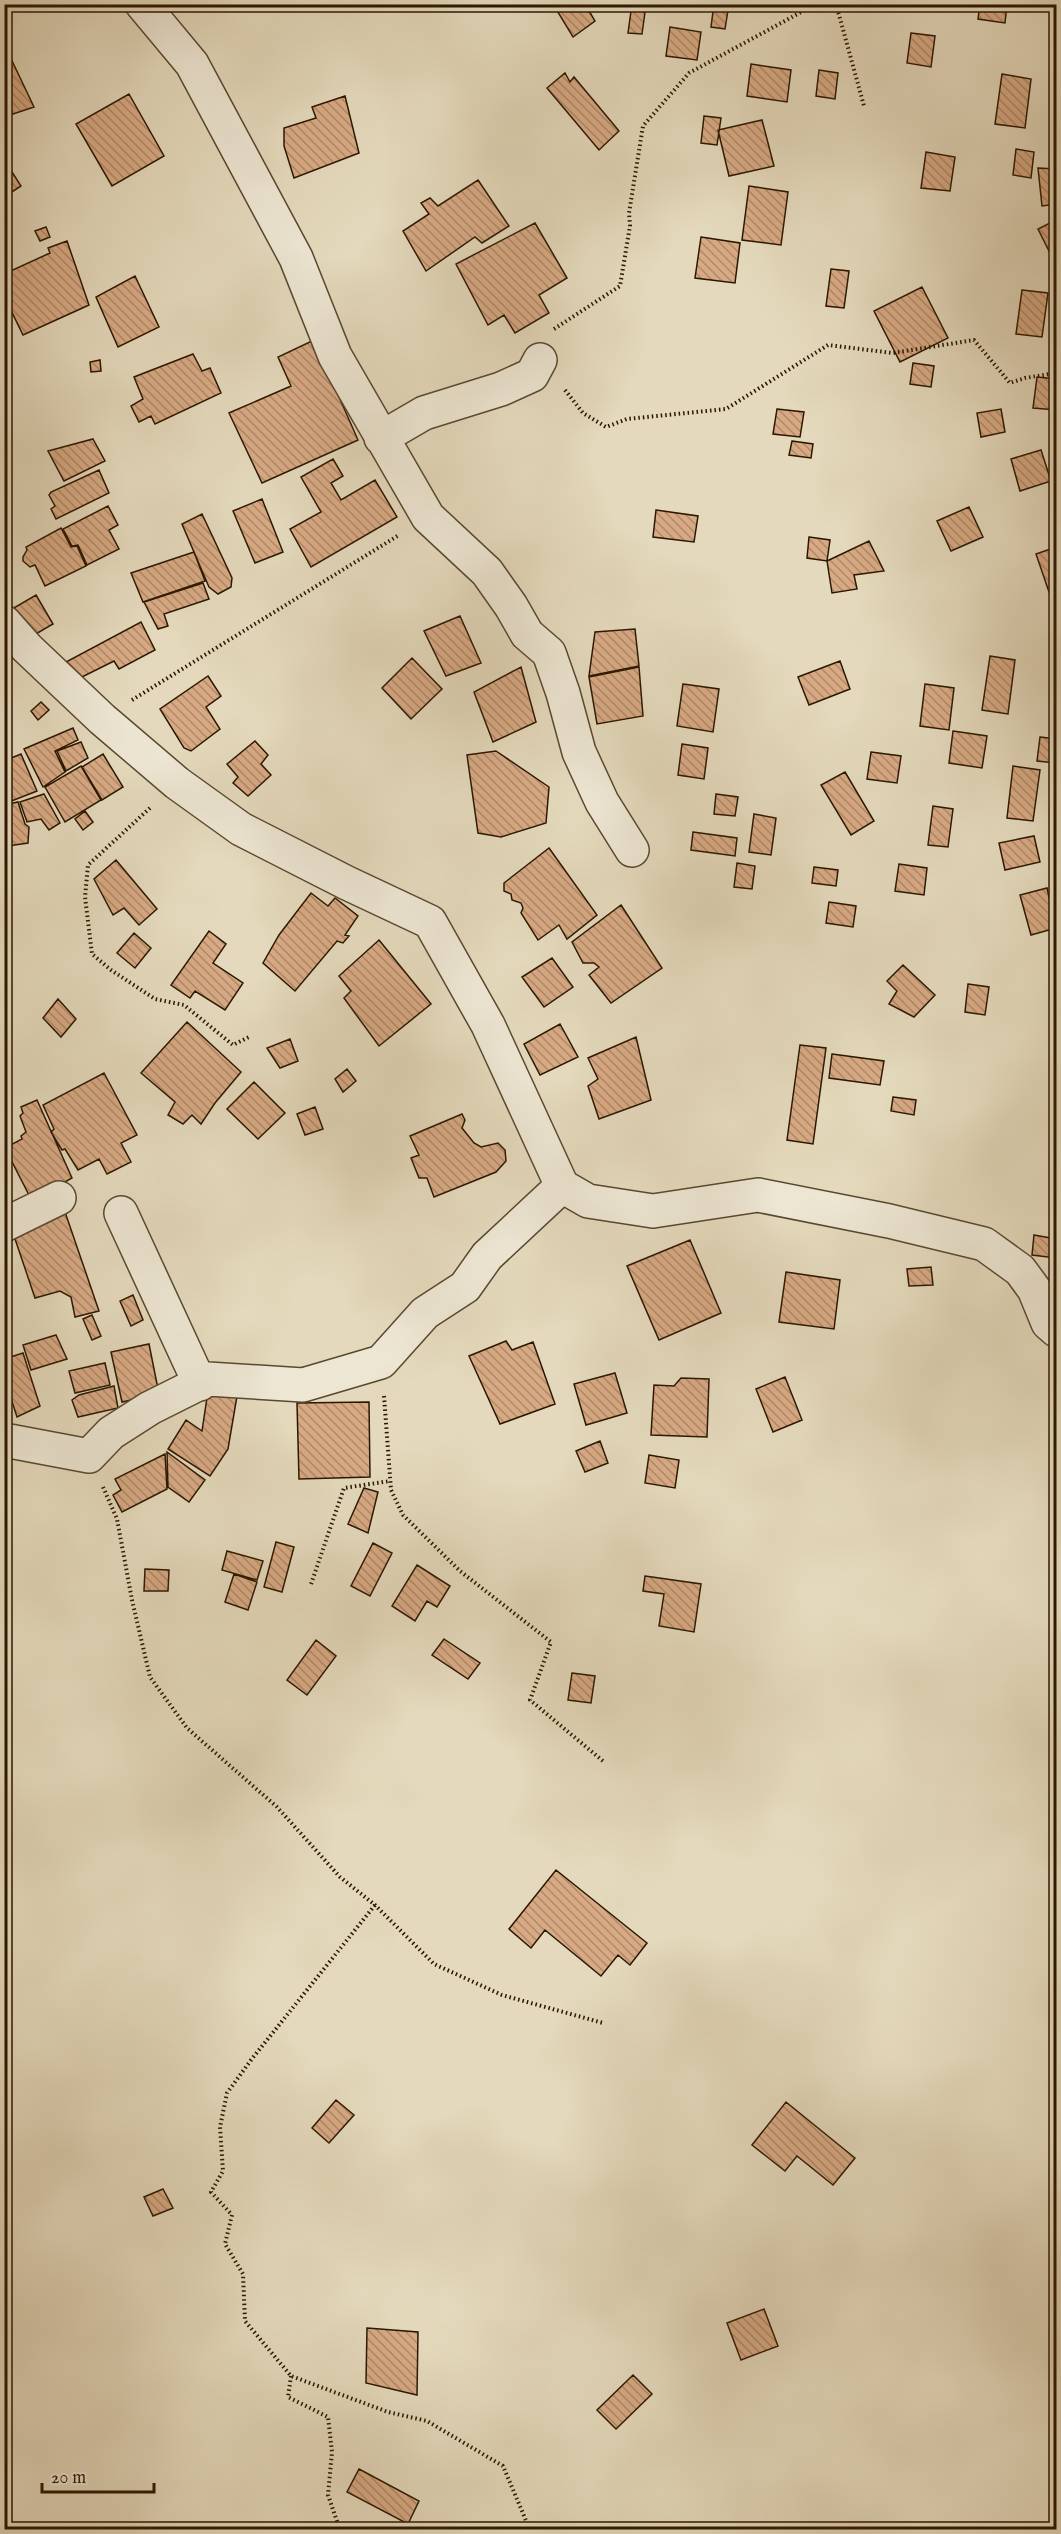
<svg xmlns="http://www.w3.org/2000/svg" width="1061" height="2534" font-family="'IM FELL English',serif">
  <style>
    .building { fill: url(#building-back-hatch); stroke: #2b1700; stroke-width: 1.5 }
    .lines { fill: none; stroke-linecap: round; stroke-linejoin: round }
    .minor-casing { stroke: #59482f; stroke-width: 36 }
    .path { stroke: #2b1700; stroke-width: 4; stroke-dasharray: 1.5 3; stroke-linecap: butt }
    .minor { stroke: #ede6d3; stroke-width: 33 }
  </style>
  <defs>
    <pattern id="building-back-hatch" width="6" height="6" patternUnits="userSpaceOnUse" patternTransform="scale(1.5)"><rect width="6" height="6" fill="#d8aa84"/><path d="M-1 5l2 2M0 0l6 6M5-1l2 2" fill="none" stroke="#af896a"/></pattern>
  </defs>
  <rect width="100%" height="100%" fill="#e4d9bc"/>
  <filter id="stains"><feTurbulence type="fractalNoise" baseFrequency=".00333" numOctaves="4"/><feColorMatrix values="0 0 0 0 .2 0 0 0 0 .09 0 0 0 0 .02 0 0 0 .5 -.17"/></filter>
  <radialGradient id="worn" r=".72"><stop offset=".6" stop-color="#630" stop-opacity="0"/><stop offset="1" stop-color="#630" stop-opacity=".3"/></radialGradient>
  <path class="building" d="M553,4H585L595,21L573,37Z
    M632,4L646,5L642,34L628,33Z
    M714,4H729L725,29L711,27Z
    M980,4H1007L1005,23L978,19Z
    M670,27L701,32L697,60L666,56Z
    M911,33L935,36L931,67L907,63Z
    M4,44L34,107L4,117Z
    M751,64L791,70L787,102L747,96Z
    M819,70L838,73L835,99L816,96Z
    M565,73L570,82L574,77L619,131L599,150L547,88Z
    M1002,74L1031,79L1025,128L995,124Z
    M129,94L164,156L112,186L76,124Z
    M345,96L359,153L294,178L284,146V128L316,118L312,107Z
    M704,116L721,118L717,145L701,143Z
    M762,120L774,166L729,176L718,130Z
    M1016,149L1034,152L1031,178L1013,175Z
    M926,152L955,157L950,191L921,188Z
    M5,161L21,186L4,197V161Z
    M1038,168L1056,169V204L1042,206Z
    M478,180L509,226L482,243L475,237L426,271L403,231L429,214L421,203L430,198L438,206Z
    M749,186L788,192L781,245L742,240Z
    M1056,220V265L1038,229Z
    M535,223L567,278L539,295L549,313L515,333L504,315L488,325L456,264Z
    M46,227L50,237L40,241L35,231Z
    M701,237L740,243L735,283L695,278Z
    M67,241L89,305L23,335L4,296V274L50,253L48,248Z
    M831,269L849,271L844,308L826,306Z
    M135,276L159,327L118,347L96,297Z
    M922,287L948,338L900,362L874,311Z
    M1022,290L1048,293L1042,337L1016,334Z
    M314,340L358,440L262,483L229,413L291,386L278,357Z
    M193,354L202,371L210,368L221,393L155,424L151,416L139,422L131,406L143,399L134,377Z
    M100,360L101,371L91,372L90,362Z
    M913,363L934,366L931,387L910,384Z
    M1037,377L1056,379V410L1033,408Z
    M777,409L804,412L800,437L773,434Z
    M1001,409L1005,432L981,437L977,413Z
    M93,439L105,461L64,481L48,451Z
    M792,441L813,444L811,458L789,455Z
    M1041,450L1051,481L1020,491L1011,459Z
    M333,459L343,476L331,483L341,500L375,480L397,517L311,567L290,529L321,512L301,477Z
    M99,470L109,493L56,519L51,509L55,506L49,495L51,492Z
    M262,499L283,552L255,563L233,511Z
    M108,506L118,525L109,530L119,549L87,565L78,545L72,546L63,529Z
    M969,507L983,537L951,551L937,521Z
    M656,510L698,516L694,542L653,537Z
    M202,514L232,578L231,587L218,594L209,587L182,524Z
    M61,528L71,547L77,546L86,566L45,586L35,565L30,567L23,561V557L27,550L26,547Z
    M809,537L830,540L827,561L807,558Z
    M869,541L884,571L854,575L857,589L832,593L827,561Z
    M1056,547V589L1049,592L1036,554Z
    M194,552L205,581L143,602L131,573Z
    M203,583L209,599L164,614L168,626L158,629L144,602Z
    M36,595L53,624L29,638L12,609Z
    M460,616L481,663L446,676L424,631Z
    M141,622L155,650L119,669L114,661L76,680L66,662Z
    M635,629L639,666L589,676L595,632Z
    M990,656L1015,660L1008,714L982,710Z
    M412,658L442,689L411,719L382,688Z
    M840,661L850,689L809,705L798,677Z
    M521,667L536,722L493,742L474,692Z
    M639,667L643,716L597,724L589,677Z
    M208,676L221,696L206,707L220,729L191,751L184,748L160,709Z
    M683,684L719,689L713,732L677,726Z
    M925,684L954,688L949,730L920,726Z
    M41,702L49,710L38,720L31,711Z
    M73,728L78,740L55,751L65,772L43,787L24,749Z
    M953,731L987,736L982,768L949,763Z
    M1040,737L1056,739V763L1037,761Z
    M255,741L268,755L261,764L271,775L248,796L233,783L238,777L227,764Z
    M81,742L88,758L66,771L57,751Z
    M682,744L708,748L704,779L678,775Z
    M496,751L549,787L546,823L501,837L478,833L467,755Z
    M871,752L901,756L897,783L867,779Z
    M21,754L37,791L4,804V761Z
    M103,754L123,787L102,800L82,767Z
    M81,766L101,800L65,822L45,787Z
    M1013,766L1040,770L1033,821L1007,818Z
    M845,772L874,821L851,835L821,785Z
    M44,794L60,823L49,830L41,819L27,822L20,802Z
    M716,794L738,797L735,816L714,814Z
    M18,802L25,824L29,827L28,843L8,846L4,832V805Z
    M933,806L953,809L948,847L928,845Z
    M85,811L93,822L83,830L75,819Z
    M754,814L776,818L771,855L749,852Z
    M693,832L737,838L735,856L691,850Z
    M1034,836L1040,862L1005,870L999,843Z
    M549,848L597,915L567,939L559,925L538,940L521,913L523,908L521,903L512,900L511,894L504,891V883Z
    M116,860L157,909L139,925L124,908L113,915L94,879Z
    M737,863L755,866L752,889L734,887Z
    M899,864L927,868L924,895L895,891Z
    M814,867L838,870L836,886L812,883Z
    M1047,888L1056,928L1031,935L1020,895Z
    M311,893L328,906L335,898L358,916L345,935L349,936L343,943L337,941L295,991L263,963L279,935Z
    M829,902L856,906L853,927L826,923Z
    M621,905L662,968L611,1003L589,975L599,967L594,963H583L572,942Z
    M209,931L226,944L213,963L243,983L225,1010L195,991L190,998L171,985Z
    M134,933L151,948L135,968L117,953Z
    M379,940L431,1004L379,1046L344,998L351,991L339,976Z
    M552,958L573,987L544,1007L522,977Z
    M903,965L935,995L914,1017L889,1004L897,991L887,981Z
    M968,984L989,987L985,1015L965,1012Z
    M58,999L76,1019L61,1037L43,1018Z
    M187,1022L241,1072L215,1103L201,1124L192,1115L183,1124L168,1115L175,1102L141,1073Z
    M560,1024L578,1057L540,1075L524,1044Z
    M636,1037L651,1100L599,1119L588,1086L598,1079L588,1058Z
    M290,1039L298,1061L280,1068L267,1048Z
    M800,1045L826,1048L813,1144L787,1140Z
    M832,1054L884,1061L880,1085L829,1078Z
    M347,1069L356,1081L343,1092L335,1079Z
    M104,1073L137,1135L121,1143L131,1162L107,1174L99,1159L78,1170L65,1149L62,1150L51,1132L54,1129L43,1105Z
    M254,1082L285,1113L258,1139L227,1109Z
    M893,1097L916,1100L914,1115L891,1111Z
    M37,1100L72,1178L32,1201L5,1148L22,1139L21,1136L26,1132L20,1116L23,1113L21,1107Z
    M315,1107L323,1129L305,1135L297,1114Z
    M462,1114L465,1120L462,1128L474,1143L481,1147L498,1143L505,1150L506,1161L496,1172L434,1197L427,1178H419L411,1158L419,1155L410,1136Z
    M65,1212L99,1311L75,1317L71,1297L60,1291L35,1298L11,1227Z
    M1034,1235L1056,1239V1258L1032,1255Z
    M690,1240L721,1313L659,1340L627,1266Z
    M931,1267L933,1285L909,1286L907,1269Z
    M786,1272L840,1280L834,1329L779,1322Z
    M133,1295L143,1320L131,1326L120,1301Z
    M92,1315L101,1336L92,1340L83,1319Z
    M56,1335L67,1359L31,1370L23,1345Z
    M506,1341L512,1350L533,1342L555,1404L500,1424L469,1356Z
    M149,1344L159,1394L122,1402L111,1352Z
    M23,1353L40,1406L17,1417L4,1377V1359Z
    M105,1363L110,1385L75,1393L69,1371Z
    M615,1373L627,1413L586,1425L574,1384Z
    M785,1377L802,1420L773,1432L756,1389Z
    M681,1378L709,1379L707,1437L651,1435L654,1385L674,1386Z
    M114,1386L118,1408L78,1417L72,1400L79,1395Z
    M208,1391L237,1396L228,1449L210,1476L168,1449L186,1420L202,1431Z
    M369,1402L370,1477L299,1479L297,1403Z
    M600,1441L608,1463L585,1472L576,1451Z
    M167,1452L205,1480L189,1502L168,1487Z
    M165,1454L167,1489L122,1512L113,1495L121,1490L115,1479Z
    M649,1455L679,1460L675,1488L645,1483Z
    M364,1488L378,1492L368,1533L348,1524Z
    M276,1542L294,1547L282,1592L264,1587Z
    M373,1543L392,1553L370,1596L351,1586Z
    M227,1551L263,1561L257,1580L222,1570Z
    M417,1565L450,1586L437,1607L427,1601L415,1621L392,1606Z
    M145,1569L169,1570L168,1591H144Z
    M234,1574L257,1582L248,1610L225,1602Z
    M645,1576L701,1584L694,1632L659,1626L664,1594L643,1591Z
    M444,1639L480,1663L468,1679L432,1655Z
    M316,1640L336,1656L307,1695L287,1680Z
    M572,1673L595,1676L591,1703L568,1700Z
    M556,1870L647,1943L630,1965L618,1955L601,1976L545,1930L531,1948L509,1929Z
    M336,2100L354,2115L329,2143L312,2128Z
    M786,2102L855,2158L833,2185L797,2156L785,2171L752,2145Z
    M163,2189L173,2208L153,2216L144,2197Z
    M764,2309L778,2346L741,2360L727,2323Z
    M367,2328L418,2332L417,2395L366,2383Z
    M633,2375L652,2394L616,2429L597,2410Z
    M359,2469L419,2501L408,2524L347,2492Z"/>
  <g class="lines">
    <g class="minor-casing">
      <path id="minor" d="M142,4L192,64L296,258L335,356L428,517L487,572L511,606L527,634L549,653L563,693L579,752L602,802L632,850
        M381,438L424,413L501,389L532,375L540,360
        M4,622L27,648L102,719L177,783L241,829L347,883L430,922L488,1025L562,1186L588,1201L653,1211L758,1195L889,1221L984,1244L1020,1270L1034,1289L1048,1323L1056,1330
        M121,1213L200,1384
        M4,1225L59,1198
        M4,1440L89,1456L111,1433L150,1408L208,1379L303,1385L381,1362L425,1313L465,1287L487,1256L562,1186"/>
    </g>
    <path class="path" d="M836,4L864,106
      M554,329L620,286L630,226L629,213L643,126L689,73L816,4
      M565,390L583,413L606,427L627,419L726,409L828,345L893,353L974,340L1010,383L1025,378L1056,373
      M132,700L399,535
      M150,808L88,865L85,897L92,954L111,970L155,999L184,1005L233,1045L249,1037
      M384,1396L391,1490L403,1515L460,1571L551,1642L530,1700L603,1761
      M103,1487L117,1519L132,1600L150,1677L187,1728L277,1807L340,1877L375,1905L434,1964L502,1995L603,2023
      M311,1584L344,1488L390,1481
      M375,1905L251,2060L227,2093L220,2127L223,2171L211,2192L232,2215L225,2244L243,2274L245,2321L291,2376L388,2412L427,2421L503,2466L530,2530
      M291,2376L288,2397L328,2417L332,2452L328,2495L340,2530"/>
    <use href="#minor" class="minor"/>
  </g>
  <rect width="1061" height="2534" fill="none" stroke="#e4d9bc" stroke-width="24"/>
  <rect x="6" y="6" width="1049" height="2522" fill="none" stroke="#2b1700" stroke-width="3"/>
  <rect x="12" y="12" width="1037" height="2510" fill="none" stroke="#2b1700" stroke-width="1.5"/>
  <path d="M42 2483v9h112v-9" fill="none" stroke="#2b1700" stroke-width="3"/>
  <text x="51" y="2483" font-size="18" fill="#2b1700" stroke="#ede6d3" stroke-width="4.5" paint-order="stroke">20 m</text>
  <rect width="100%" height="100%" filter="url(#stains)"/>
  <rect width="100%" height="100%" fill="url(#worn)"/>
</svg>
